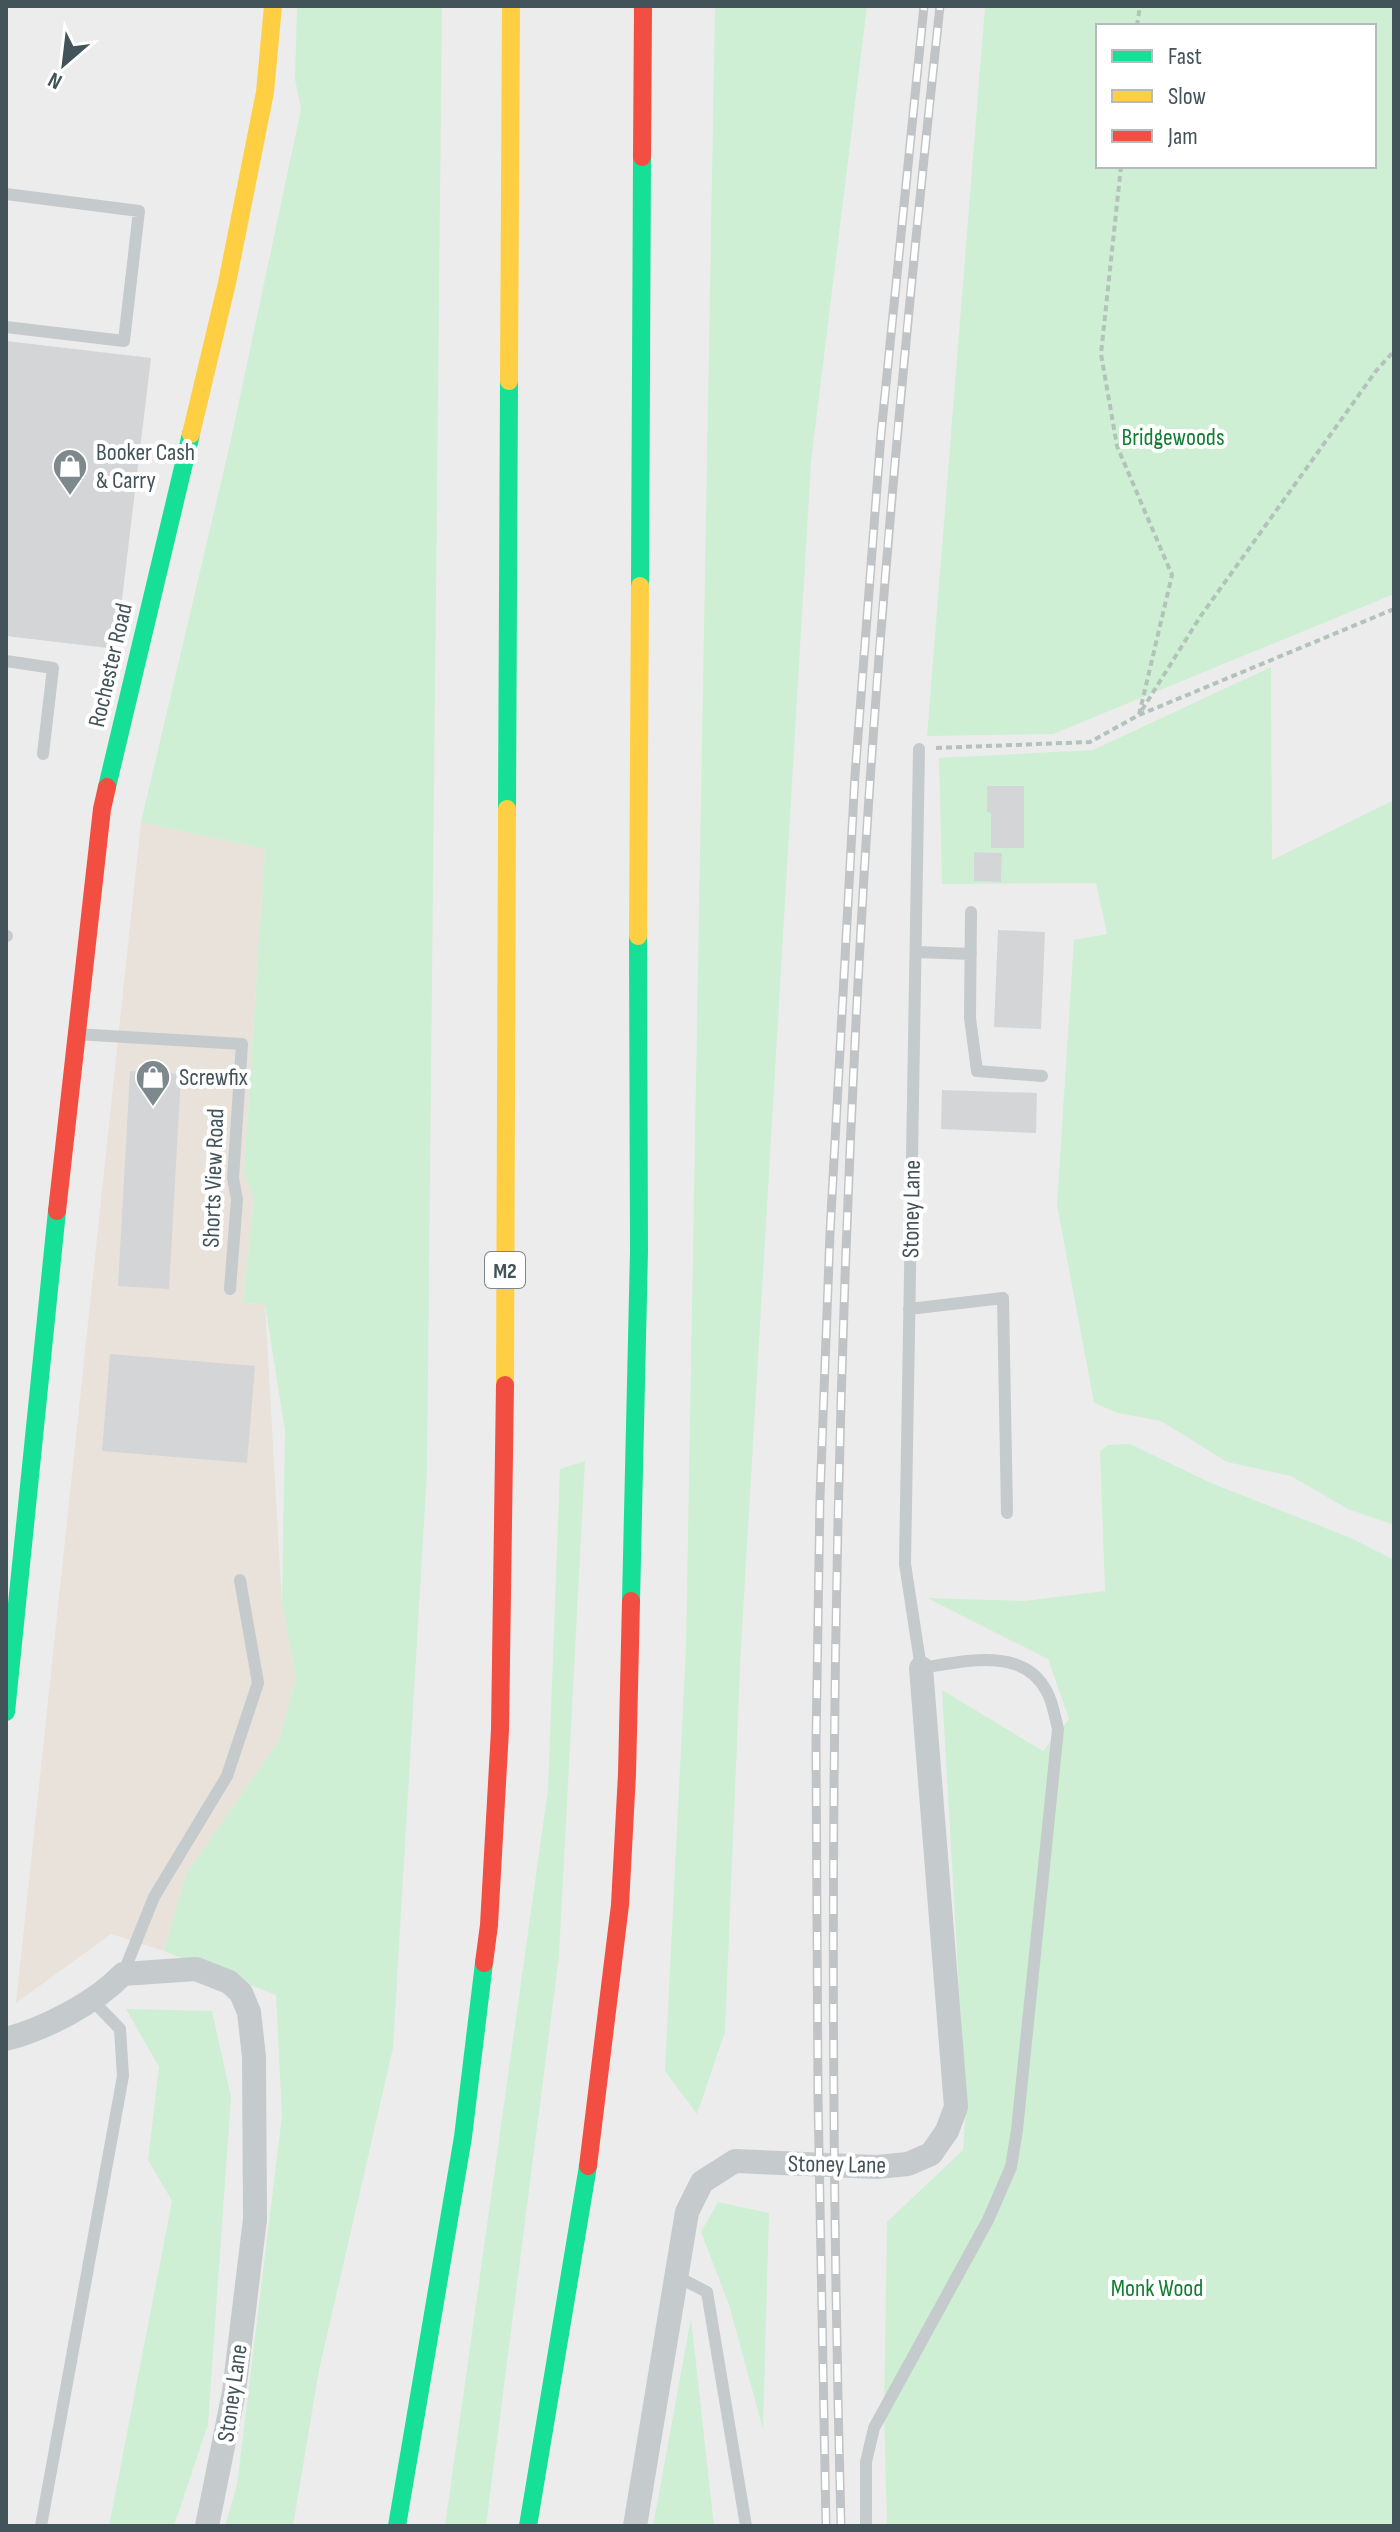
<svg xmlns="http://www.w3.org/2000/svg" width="1400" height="2532" font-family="'Sofia Sans Condensed',sans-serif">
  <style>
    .commercial { fill: #e8e2db }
    .green { fill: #ceefd4; fill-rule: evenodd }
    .building { fill: #d4d5d7 }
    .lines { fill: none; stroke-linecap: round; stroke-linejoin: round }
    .path { stroke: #b3c2bb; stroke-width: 4; stroke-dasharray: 6 4; stroke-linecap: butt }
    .lane { stroke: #c5cacc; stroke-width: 12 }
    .street { stroke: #c5cacc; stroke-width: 24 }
    .fast { stroke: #16e098; stroke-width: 18 }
    .slow { stroke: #ffcf43; stroke-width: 18 }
    .jam { stroke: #f24e42; stroke-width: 18 }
    .rail-casing { stroke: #c1c4c6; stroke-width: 9 }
    .rail { stroke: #fff; stroke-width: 6; stroke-dasharray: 18; stroke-linecap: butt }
    .labels { text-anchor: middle; stroke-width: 8; stroke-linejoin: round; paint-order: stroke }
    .shield { fill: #fff; stroke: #7b878c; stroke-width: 2 }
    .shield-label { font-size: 22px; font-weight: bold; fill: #43535a }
    .park-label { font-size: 24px; fill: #107e31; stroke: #fff }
    .poi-label { font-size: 24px; fill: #43535a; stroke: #fff; text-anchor: start }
    .street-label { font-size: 24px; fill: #43535a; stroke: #fff }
  </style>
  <rect width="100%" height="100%" fill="#edecec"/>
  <path class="commercial" d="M141,822L265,849L244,1173L254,1198L243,1303L265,1304L282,1603L296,1678L279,1741L186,1874L164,1951L111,1934L16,2003Z"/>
  <path class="green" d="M297,6H442L427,1471L393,2048L319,2370L293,2526H225L237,2485L282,2116L276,1995L164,1951L186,1874L279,1741L296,1678L282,1603L285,1431L265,1304L243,1303L254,1198L244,1173L265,849L141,822L230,444L301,109L295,79Z
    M715,6H867L811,462L741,1647L725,2032L697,2114L665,2071L686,1646Z
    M985,6H1394V594L1053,734L927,736ZM1098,26H1374V166H1098Z
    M1271,667L1272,860L1394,800V1525L1348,1509L1291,1476L1227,1462L1161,1421L1118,1413L1094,1403L1057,1205L1074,940L1107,934L1096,883L942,884L939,758L1093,750ZM1012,807L1024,824V848H1007L991,813L987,811ZM975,852L1002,853L1001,882L974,881Z
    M1130,1444L1211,1483L1351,1538L1394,1560V2526H887L884,2411L887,2222L963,2150L966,2110L942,1690L1043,1751L1069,1719L1048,1659L927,1598L1024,1601L1105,1591L1100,1451L1108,1445Z
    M585,1461L559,1956L486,2526H445L548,1789L560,1469Z
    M126,2009L212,2011L231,2097L208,2424L174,2526H109L172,2201L148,2160L159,2067Z
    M718,2202L769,2213L763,2429L729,2305L701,2232Z
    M691,2318L714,2526H653Z"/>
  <path class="building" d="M6,341L151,358L116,649L6,636Z
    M987,786H1024V848H991V813L987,812Z
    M974,852L1002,853L1001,882L974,881Z
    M998,930L1045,932L1041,1029L994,1027Z
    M130,1071L181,1074L169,1289L118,1286Z
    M942,1090L1037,1093L1036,1133L941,1129Z
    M110,1354L255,1366L247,1463L102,1451Z"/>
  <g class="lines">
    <path class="path" d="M1137,26L1140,6
      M1121,166L1101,354L1117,446L1172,575L1139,715
      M1142,710L1200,617L1376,371L1394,351
      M936,748L1090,742L1139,715L1394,609"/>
    <path class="lane" d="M6,194L139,211L124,341L6,327
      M6,661L53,668L43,754
      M971,912L970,1018L977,1071L1042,1076
      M6,936H7
      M916,952L971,954
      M76,1034L242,1044L233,1178L237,1199L230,1289
      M909,1309L1003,1298L1007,1513
      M123,1974L154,1897L227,1776L258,1683L240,1580
      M678,2277L707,2292L746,2526
      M41,2526L123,2076L120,2029L92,2000
      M866,2526V2462L874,2428L988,2220L1011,2167L1017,2130L1058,1729C1055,1717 1053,1703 1047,1692C1024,1645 962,1662 921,1668L905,1564L919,749"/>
    <path class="street" d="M6,2039C45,2029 95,2003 123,1974L196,1969L229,1982L241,1993L249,2012L254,2057L255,2219L234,2392L207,2526
      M635,2526L687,2212L702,2182L735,2161L877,2167L908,2164L931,2154L947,2131L956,2107L921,1668"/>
    <path class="fast" d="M640,586L642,157
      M107,787L191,434
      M507,809L509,381
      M631,1601L639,1251L638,936
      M6,1712L57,1211
      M397,2526L463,2137L484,1963
      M528,2526L588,2166"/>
    <path class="slow" d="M509,381L511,6
      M191,434L227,283L265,92L273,6
      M638,936L640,586
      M505,1385L507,809"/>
    <path class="jam" d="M642,157L643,6
      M57,1211L102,809L107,787
      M484,1963L489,1925L500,1730L505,1385
      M588,2166L620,1905L627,1774L631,1601"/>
    <g class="rail-casing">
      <path id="rail" d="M826,2526L818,2097L816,1744L820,1497L830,1233L855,775L881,434L924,6
        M841,2526C827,1993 831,1461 861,928C878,620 907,313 940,6"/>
    </g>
    <use href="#rail" class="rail"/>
  </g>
  <defs>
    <g id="shop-pin" transform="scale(1.8)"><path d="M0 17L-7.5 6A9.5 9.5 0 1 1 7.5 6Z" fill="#7e898d" stroke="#fff"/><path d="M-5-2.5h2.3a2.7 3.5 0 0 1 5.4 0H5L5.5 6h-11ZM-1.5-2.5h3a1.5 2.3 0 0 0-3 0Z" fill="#fff"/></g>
  </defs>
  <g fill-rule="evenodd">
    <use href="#shop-pin" x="70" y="466"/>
    <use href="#shop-pin" x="153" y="1077"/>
  </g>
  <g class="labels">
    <rect class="shield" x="485" y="1252" width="40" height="36" rx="6"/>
    <g class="shield-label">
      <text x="505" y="1278">M2</text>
    </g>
    <g class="park-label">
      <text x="1173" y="445">Bridgewoods</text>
      <text x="1157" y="2296">Monk Wood</text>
    </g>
    <g class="poi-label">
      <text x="96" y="460">Booker Cash<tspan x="96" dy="28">&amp; Carry</tspan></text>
      <text x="179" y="1085">Screwfix</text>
    </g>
    <g class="street-label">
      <text transform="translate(110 665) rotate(-77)" y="8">Rochester Road</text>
      <text transform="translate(213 1178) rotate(-88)" y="8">Shorts View Road</text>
      <text transform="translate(911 1209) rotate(-89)" y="8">Stoney Lane</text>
      <text transform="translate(837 2164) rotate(1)" y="8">Stoney Lane</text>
      <text transform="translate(232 2393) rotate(-82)" y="8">Stoney Lane</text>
    </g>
  </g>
  <rect width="1400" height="2532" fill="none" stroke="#43535a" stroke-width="16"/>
  <rect x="1096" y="24" width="280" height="144" fill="#ffffff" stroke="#b4babd" stroke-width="2"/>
  <rect x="1112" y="50" width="40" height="12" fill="#16e098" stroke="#b4babd" stroke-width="2"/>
  <text x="1168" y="64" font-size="24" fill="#43535a">Fast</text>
  <rect x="1112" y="90" width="40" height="12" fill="#ffcf43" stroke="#b4babd" stroke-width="2"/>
  <text x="1168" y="104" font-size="24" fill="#43535a">Slow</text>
  <rect x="1112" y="130" width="40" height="12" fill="#f24e42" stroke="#b4babd" stroke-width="2"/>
  <text x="1168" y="144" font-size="24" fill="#43535a">Jam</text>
  <g transform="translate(64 64) rotate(208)" stroke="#ffffff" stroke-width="6" paint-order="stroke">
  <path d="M0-6L14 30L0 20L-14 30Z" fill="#43535a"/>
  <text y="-12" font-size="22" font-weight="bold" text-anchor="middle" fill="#43535a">N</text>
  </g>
</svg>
